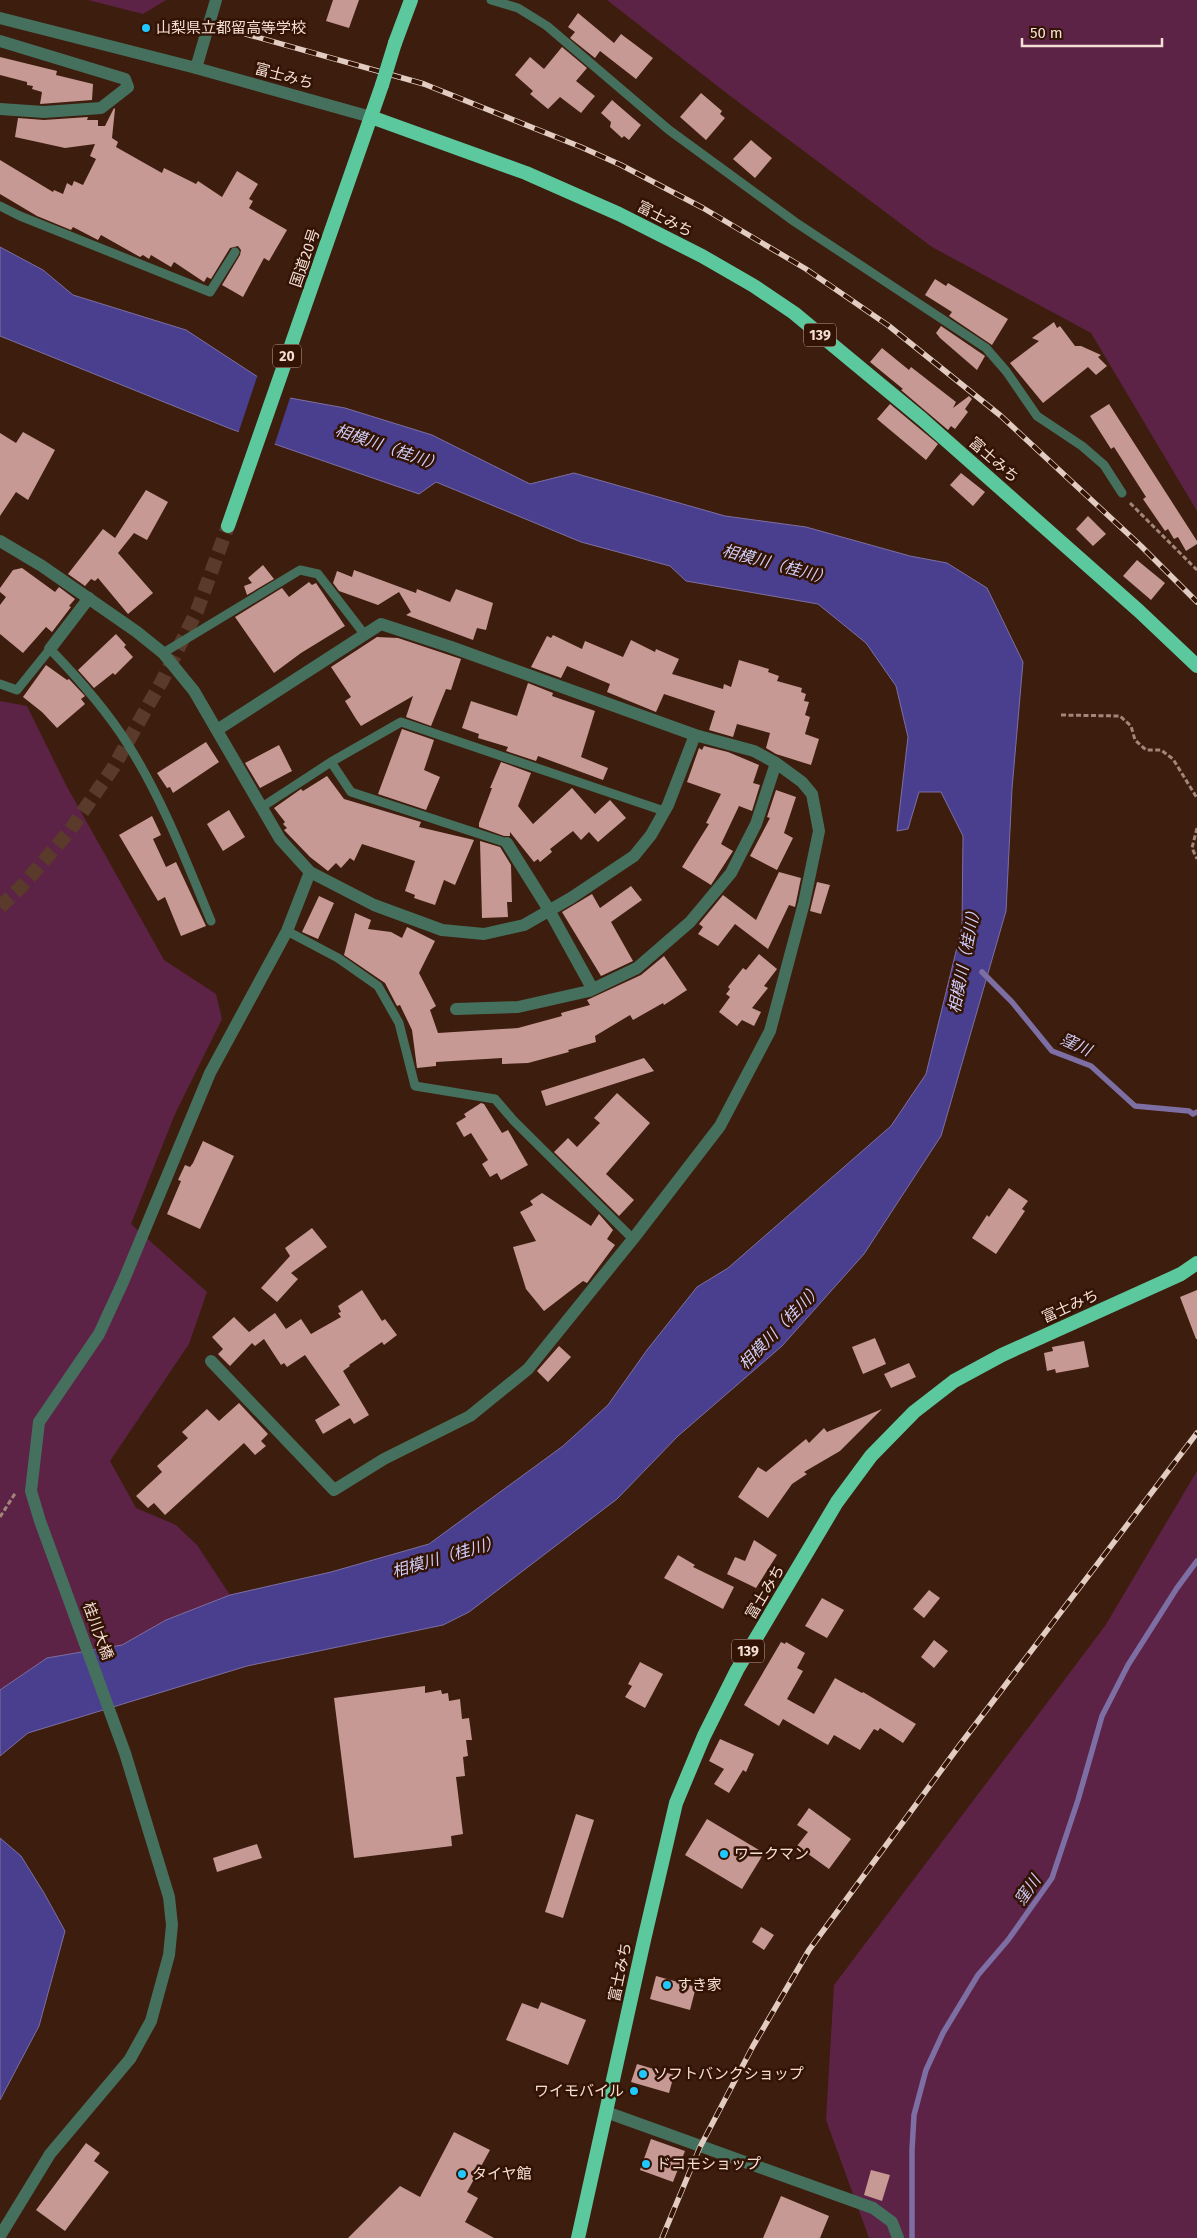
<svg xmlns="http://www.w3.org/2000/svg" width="1197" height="2238" font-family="'Fira Sans','Noto Sans JP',sans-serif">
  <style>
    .green { fill: #5d2346 }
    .water { fill: #4a3f8e; stroke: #7d6fa3 }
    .pier { fill: #3d1d0d }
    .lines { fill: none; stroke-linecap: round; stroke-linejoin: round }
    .stream { stroke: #7d6fa3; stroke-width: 5.5 }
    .building { fill: #c79994 }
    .trunk-tunnel { stroke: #593a2b; stroke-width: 14; stroke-dasharray: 14 7; stroke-linecap: butt }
    .path { stroke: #a18679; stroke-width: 3; stroke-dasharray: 5 2.5; stroke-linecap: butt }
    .service { stroke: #45705e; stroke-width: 9 }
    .minor { stroke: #45705e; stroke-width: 12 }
    .tertiary { stroke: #45705e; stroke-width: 12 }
    .trunk { stroke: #5cc89e; stroke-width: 14 }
    .rail-casing { stroke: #e2cbc0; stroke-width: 5.5 }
    .rail { stroke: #321304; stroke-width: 4; stroke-dasharray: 11; stroke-linecap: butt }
    .trunk-bridge { stroke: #5cc89e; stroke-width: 14 }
    .poi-dot { fill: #20c9fd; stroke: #321304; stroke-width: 2 }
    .labels { text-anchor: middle; stroke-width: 5; stroke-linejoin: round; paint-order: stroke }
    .shield { fill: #321304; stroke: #baa296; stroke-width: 1 }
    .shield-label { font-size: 14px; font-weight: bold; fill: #f5dfd5 }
    .poi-label { font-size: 15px; fill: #f5dfd5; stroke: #321304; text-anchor: start }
    .street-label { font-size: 15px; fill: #f5dfd5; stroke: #321304 }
    .water-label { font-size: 16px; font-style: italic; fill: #cecdfa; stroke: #321304 }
  </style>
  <rect width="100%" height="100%" fill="#3d1d0d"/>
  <path class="green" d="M88,0H166L143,14Z
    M607,0H1197V511L1091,333L932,247L729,95Z
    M0,701L27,706L66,785L164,960L216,994L222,1019L175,1114L131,1224L207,1292L189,1344L110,1461L136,1508L176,1525L197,1545L230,1595L166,1620L123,1645L47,1658L0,1690Z
    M1197,1471V2238H869L826,2120L834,1985L1105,1626Z"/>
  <path class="water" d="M0,247L43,270L73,295L186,330L290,398L345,408L432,435L530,484L574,473L725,516L806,527L910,556L947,563L987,588L1023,662L1012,789L1006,911L941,1136L864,1254L782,1346L678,1436L617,1499L469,1612L443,1625L247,1666L28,1733L0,1756V1690L47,1658L122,1645L166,1620L230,1595L331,1572L429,1544L563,1446L608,1405L647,1350L697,1287L728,1268L891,1126L926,1074L962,927L963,836L941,792H919L908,829L897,831L908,737L896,686L866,643L818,604L686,581L670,566L581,542L436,482L419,494L231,429L0,336Z
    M0,1838L21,1856L44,1893L65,1931L39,2026L0,2100Z"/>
  <path class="pier" d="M258,374L291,395L274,446L238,434Z"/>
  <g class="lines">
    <path class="stream" d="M982,972L1012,1002L1052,1051L1091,1066L1135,1106L1189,1111L1193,1114L1197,1112
      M912,2238V2150L914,2115L926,2070L943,2033L978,1975L1008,1940L1052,1878L1078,1800L1102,1716L1128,1665L1177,1588L1197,1561"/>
  </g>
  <path class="building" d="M333,0H359L349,28L326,21Z
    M578,13L614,43L621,34L653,58L636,79L600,51L595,58L570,38L575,32L568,27Z
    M562,47L587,68L576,81L595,96L581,113L560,97L548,109L530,94L533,91L515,75L530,57L544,69Z
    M0,57L57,71L56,75L93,84L92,100L40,104L42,92L32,89L33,86L27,85V82L0,75Z
    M701,93L722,111L720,114L725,118L706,140L680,117Z
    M612,100L641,125L629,140L624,136L622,138L610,127L611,122L601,113Z
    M114,108L115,109L112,138L118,142L116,147L162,173L164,168L196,184L198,181L222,197L237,171L258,184L249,199L253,201L249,208L287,230L269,261L264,258L243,297L222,285L240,255L241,250L238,246L230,248L211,279L207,277L204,282L174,262L171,267L151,255L149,259L143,255L140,257L101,235L98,240L73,227L71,230L37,216L0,194V160L53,192L54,190L63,194L67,183L72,186L74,181L83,185L96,159L90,156L95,144L65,148L15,137L18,118L44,120L88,117L87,120H98V126H105Z
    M751,140L772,158L755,178L733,159Z
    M935,279L946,286L948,283L1008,319L992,345L949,316L952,312L925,295Z
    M1054,322L1057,328L1060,326L1075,346H1081L1101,355L1098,357L1107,366L1096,375L1088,367L1043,403L1010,363L1039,341L1032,338Z
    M941,326L985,356L977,370L940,338L936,333Z
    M882,348L909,370L911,367L956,402L953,408L969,396L972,399L965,409L968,412L955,429L951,426L948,430L901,390L903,389L870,362Z
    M890,404L938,444L926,460L877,419Z
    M1109,404L1197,541V544L1186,551L1178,537L1174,539L1168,529L1165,531L1143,499L1146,497L1114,447L1111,449L1090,416Z
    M23,432L55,450L28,500L16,492L0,516V433L16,443Z
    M961,473L985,492L973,506L950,485Z
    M146,490L168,502L147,540L134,533L118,553L153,593L128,614L98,578L95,581L91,579L85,586L68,574L103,529L115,538Z
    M1088,516L1106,534L1093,546L1076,529Z
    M1137,560L1165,583L1151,600L1123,576Z
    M263,565L274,579L247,595L244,586L252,583L248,578Z
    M22,568L55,592L59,587L75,599L69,606L71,607L52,632L46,627L23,653L0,634V605L6,597L0,592V588L13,570Z
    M354,570L416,593L417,589L450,602L456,589L493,603L486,630L477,628L473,640L406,615L411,612L399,592L378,605L339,591L333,583L337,571L352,577Z
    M309,582L312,585L316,583L345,626L301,653L274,673L235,617L282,588L289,597Z
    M116,634L126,645L124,647L133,657L115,675L113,673L94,688L78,670Z
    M553,635L582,649L585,641L623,657L631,640L655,652L656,649L679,659L672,674L723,689L724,684L731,687L739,660L769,669L768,672L779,676L777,681L802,688L801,692L806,694L804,701L809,702L805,715L810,717L805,734L819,739L811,765L776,754L766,748L770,733L737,724L733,737L709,730L715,711L664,694L656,712L607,692L610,684L567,666L561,678L531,667L547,636L551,638Z
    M377,637L398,638L461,659L451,690L446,689L431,726L406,717L413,696L361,726L356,719L345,701L351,697L331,667Z
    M46,665L67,680L69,679L85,696L81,699L85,704L57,728L42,712L23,697Z
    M528,683L553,693L552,696L595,711L581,757L608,768L603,780L538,756L536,761L506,751L508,747L478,738L479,734L462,728L471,701L517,716Z
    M402,729L434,740L424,770L440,777L426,810L378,794Z
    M206,742L219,762L173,793L170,787L167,788L157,773Z
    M279,745L292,771L260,788L245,763Z
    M704,746L728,752L759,765L753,783L760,785L752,811L739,806L721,844L733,851L711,885L682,867L709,824L706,823L721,794L687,782L699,748L702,750Z
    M501,762L531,773L518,806L533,824L572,788L595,814L610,800L626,818L598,842L589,832L581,840L573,831L550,849L552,852L540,862L538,859L534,862L510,832V836H504L479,827V823L492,788H490Z
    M327,776L344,799L421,822L419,827L474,840L455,885L444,880L435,905L414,898L415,895L405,891L415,861L362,844L354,861L350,858L341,868L336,863L328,871L310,857L284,830L287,828L283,824L285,822L274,808L301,789L303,791Z
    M776,790L796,797L784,833L793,838L777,870L750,856L770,818L767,817Z
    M229,810L245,837L223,851L207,824Z
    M152,816L161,835L153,839L166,867L176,862L206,926L181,936L165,897L158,901L119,835Z
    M480,841L500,847L511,865L512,902H507L508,917L482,918Z
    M779,872L801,878L795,907L789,905L768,949L735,924L718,946L698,934L703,927L699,924L723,895L756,920Z
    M817,882L830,885L821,914L810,911Z
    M631,886L642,900L611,922L633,961L601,976L562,912L592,894L600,908Z
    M319,896L334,903L318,939L302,932Z
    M355,913L371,920L368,929L391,932L402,938L407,927L435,941L419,973L436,1006L430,1010L438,1033L518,1028L562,1016L561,1013L590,1005L587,1000L641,975L664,956L687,990L664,1005L663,1003L633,1020L630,1015L595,1036L596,1042L568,1050L569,1052L528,1063L502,1064V1058L436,1062V1066L417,1068L412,1030L400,1005L397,1006L385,983L344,955Z
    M759,954L777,969L764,986L768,988L752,1008L761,1012L754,1026L742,1020L737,1026L719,1012L730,997L726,994L730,989L728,987L743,968L746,970Z
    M644,1058L654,1071L546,1106L541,1091Z
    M617,1093L650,1123L606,1174L634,1200L619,1216L554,1152L568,1138L577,1147L600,1123L594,1118Z
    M481,1103L484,1104L502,1133L508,1130L528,1165L501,1180L497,1173L490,1177L482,1164L488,1160L471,1133L464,1137L456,1123L466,1117L464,1114Z
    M203,1141L234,1156L200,1229L167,1214L181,1181L178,1180L185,1165L190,1167L193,1163Z
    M1009,1188L1028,1201L1022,1209L1025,1211L996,1254L972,1238L987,1215L989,1217Z
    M542,1193L591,1226L599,1214L613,1230L607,1239L615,1245L587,1283L583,1281L544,1311L526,1289L513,1247L536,1241L520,1212L533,1205L530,1201Z
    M312,1228L327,1247L291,1273L298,1279L277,1302L261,1288L290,1256L285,1248Z
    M362,1290L382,1321L385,1319L397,1335L384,1345L382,1342L349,1365L350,1366L343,1371L369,1415L354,1424L350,1418L323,1434L315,1420L340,1405L305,1355L287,1367L284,1363L281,1365L264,1339L255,1346L252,1343L230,1366L218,1354L223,1349L212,1337L234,1317L249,1332L275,1313L286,1329L301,1319L311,1334L341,1317L338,1313L341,1312L338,1306Z
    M1197,1290V1339H1196L1180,1297Z
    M875,1338L886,1364L863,1374L852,1347Z
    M1084,1341L1089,1367L1056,1373L1055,1369L1047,1371L1044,1353L1053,1351L1052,1347Z
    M559,1346L571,1357L548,1382L537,1371Z
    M909,1363L916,1377L891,1388L884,1374Z
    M239,1403L268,1434L261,1441L266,1446L255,1455L244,1443L165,1515L154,1503L148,1508L136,1496L162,1472L157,1466L188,1438L182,1432L207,1409L219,1421Z
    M882,1409L840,1451L804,1472L807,1474L792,1484L768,1518L738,1497L758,1467L766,1472L806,1439L809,1443L824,1428L827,1432Z
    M754,1540L777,1555L756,1588L727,1574L735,1557L745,1561Z
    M678,1555L695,1565L693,1567L734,1587L723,1609L664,1578Z
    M929,1590L940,1598L924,1618L913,1609Z
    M822,1598L844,1610L827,1638L805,1626Z
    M934,1640L948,1651L934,1668L921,1657Z
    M781,1642L785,1644L786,1642L805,1653L797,1668L803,1671L787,1699L814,1714L835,1678L862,1693L863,1692L916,1724L903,1743L880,1728L878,1731L874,1729L860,1750L834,1735L828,1745L783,1719L779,1726L744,1705Z
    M640,1662L663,1674L645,1708L625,1697L632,1686L628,1684Z
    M425,1686V1693L441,1690L442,1694L448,1693L449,1701L460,1699L462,1719L469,1718L472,1740H466L468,1756L463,1757L465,1776L456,1777L463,1834L451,1836L452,1846L354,1858L334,1698Z
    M720,1739L754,1754L746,1772L743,1770L729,1793L714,1784L724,1769L709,1761Z
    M809,1808L851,1839L829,1869L797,1846L808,1832L797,1825Z
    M576,1814L594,1820L563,1918L545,1912Z
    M707,1819L764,1853L742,1889L685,1855Z
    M257,1844L262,1858L217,1872L213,1858Z
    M761,1927L774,1935L764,1950L752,1942Z
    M656,1976L696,1987L690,2010L650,1999Z
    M541,2002L586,2020L568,2065L506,2040L522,2003L538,2009Z
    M637,2064L674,2075L669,2093L631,2082Z
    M454,2132L490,2150L467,2192L478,2198L465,2222L494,2238H348L400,2186L420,2197Z
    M651,2139L685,2151L673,2182L640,2170Z
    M86,2143L100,2153L94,2161L109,2172L65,2231L36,2210Z
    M871,2170L890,2175L882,2201L864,2195Z
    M781,2196L829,2216L820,2238H763Z"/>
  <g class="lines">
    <path class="trunk-tunnel" d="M0,907L21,887L68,833L113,768L163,679L197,611L228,526"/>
    <path class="path" d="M1130,503L1197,570
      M1061,715L1120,716L1131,726L1135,740L1146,750H1161L1173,759L1197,798
      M1197,828L1192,848L1197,859
      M0,1517L16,1492"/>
    <path class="service" d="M491,0L518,8L547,26L669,130L795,222L986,348L1006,371L1037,416L1082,446L1104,465L1122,493
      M0,206L20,216L210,292L235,252
      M163,653L300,570L318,574L365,635
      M0,684L17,690L50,649C78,678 105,708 127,743C162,798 186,861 211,921
      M331,762L351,792L507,843
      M262,807L331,762L401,722L664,811
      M287,931L338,958L378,986L399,1023L415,1086L495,1099L514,1121L633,1239"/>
    <path class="minor" d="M0,41L125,79L128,87L101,108L44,112L0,109
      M196,68L216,0
      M50,649L89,598
      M507,843L549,910L592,988
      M310,872L374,905L442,930L484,934L524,925L571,898L634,856L651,835L668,805L695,735
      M456,1009L518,1007L589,991L637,968L690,922L731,873L756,824L776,763
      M211,1361L334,1490L384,1459L470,1416L528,1369L633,1239L720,1126L770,1031L804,903L819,831L812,794L802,782L776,763L754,751L695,735L451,647L381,624L217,730
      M606,2112L873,2208L892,2222L898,2238"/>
    <path class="tertiary" d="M0,18L196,68L371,117
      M0,541L42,566L137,632L163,653L194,691L280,839L310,872L287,931L210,1073L123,1282L99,1334L39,1422L31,1491L40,1521L125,1753L169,1897L172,1925L169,1955L151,2021L130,2059L50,2154L0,2236"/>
    <path class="trunk" d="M395,43L411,0
      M371,117L526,173L619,214L702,256L754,286L794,313L922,419L1139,611L1197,666
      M228,526L382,85
      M578,2238L644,1940L676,1803L704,1736L737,1670L837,1502L871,1456L914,1412L954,1381L1002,1355L1181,1274L1197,1263"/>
    <g class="rail-casing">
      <path id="rail" d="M221,27L424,84L581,147L621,165L703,208L806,269L889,326L1001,416L1141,546L1197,602
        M662,2238L700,2147L753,2046L809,1950L959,1746L1197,1433"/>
    </g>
    <use href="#rail" class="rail"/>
    <path class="trunk-bridge" d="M382,85L395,43"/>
  </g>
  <g class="poi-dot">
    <circle cx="146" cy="28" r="5"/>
    <circle cx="724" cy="1854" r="5"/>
    <circle cx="667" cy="1985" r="5"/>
    <circle cx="643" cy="2074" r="5"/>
    <circle cx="634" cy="2091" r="5"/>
    <circle cx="646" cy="2164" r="5"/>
    <circle cx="462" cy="2174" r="5"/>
  </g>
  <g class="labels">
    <g class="shield">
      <rect x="804" y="323.5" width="32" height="23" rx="4"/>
      <rect x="273" y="344.5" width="28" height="23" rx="4"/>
      <rect x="732" y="1639.5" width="32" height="23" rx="4"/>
    </g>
    <g class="shield-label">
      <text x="820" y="340">139</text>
      <text x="287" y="361">20</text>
      <text x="748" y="1656">139</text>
    </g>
    <g class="poi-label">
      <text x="156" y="33">山梨県立都留高等学校</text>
      <text x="734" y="1859">ワークマン</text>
      <text x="677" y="1990">すき家</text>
      <text x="653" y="2079">ソフトバンクショップ</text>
      <text x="624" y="2096" text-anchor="end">ワイモバイル</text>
      <text x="656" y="2169">ドコモショップ</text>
      <text x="472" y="2179">タイヤ館</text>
    </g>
    <g class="street-label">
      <text transform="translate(284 76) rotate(15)" y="5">富士みち</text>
      <text transform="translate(665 219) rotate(27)" y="5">富士みち</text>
      <text transform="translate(305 258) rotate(-71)" y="5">国道20号</text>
      <text transform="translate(994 460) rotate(41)" y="5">富士みち</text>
      <text transform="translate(1070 1306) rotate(-24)" y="5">富士みち</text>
      <text transform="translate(765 1592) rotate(-59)" y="5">富士みち</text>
      <text transform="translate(98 1631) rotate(70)" y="5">桂川大橋</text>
      <text transform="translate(620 1972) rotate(-78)" y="5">富士みち</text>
    </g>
    <g class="water-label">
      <text transform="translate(389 447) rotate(19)" y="6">相模川（桂川）</text>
      <text transform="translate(777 564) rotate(15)" y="6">相模川（桂川）</text>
      <text transform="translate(964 958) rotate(-79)" y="6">相模川（桂川）</text>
      <text transform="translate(1076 1044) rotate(25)" y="6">窪川</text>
      <text transform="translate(780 1326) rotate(-46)" y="6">相模川（桂川）</text>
      <text transform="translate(446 1556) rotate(-16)" y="6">相模川（桂川）</text>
      <text transform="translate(1027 1890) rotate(-55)" y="6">窪川</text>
    </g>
  </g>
  <path d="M1022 38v8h140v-8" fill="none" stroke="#f5dfd5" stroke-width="2.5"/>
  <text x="1030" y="38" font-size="15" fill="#f5dfd5" stroke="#321304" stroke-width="4" paint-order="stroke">50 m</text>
</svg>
